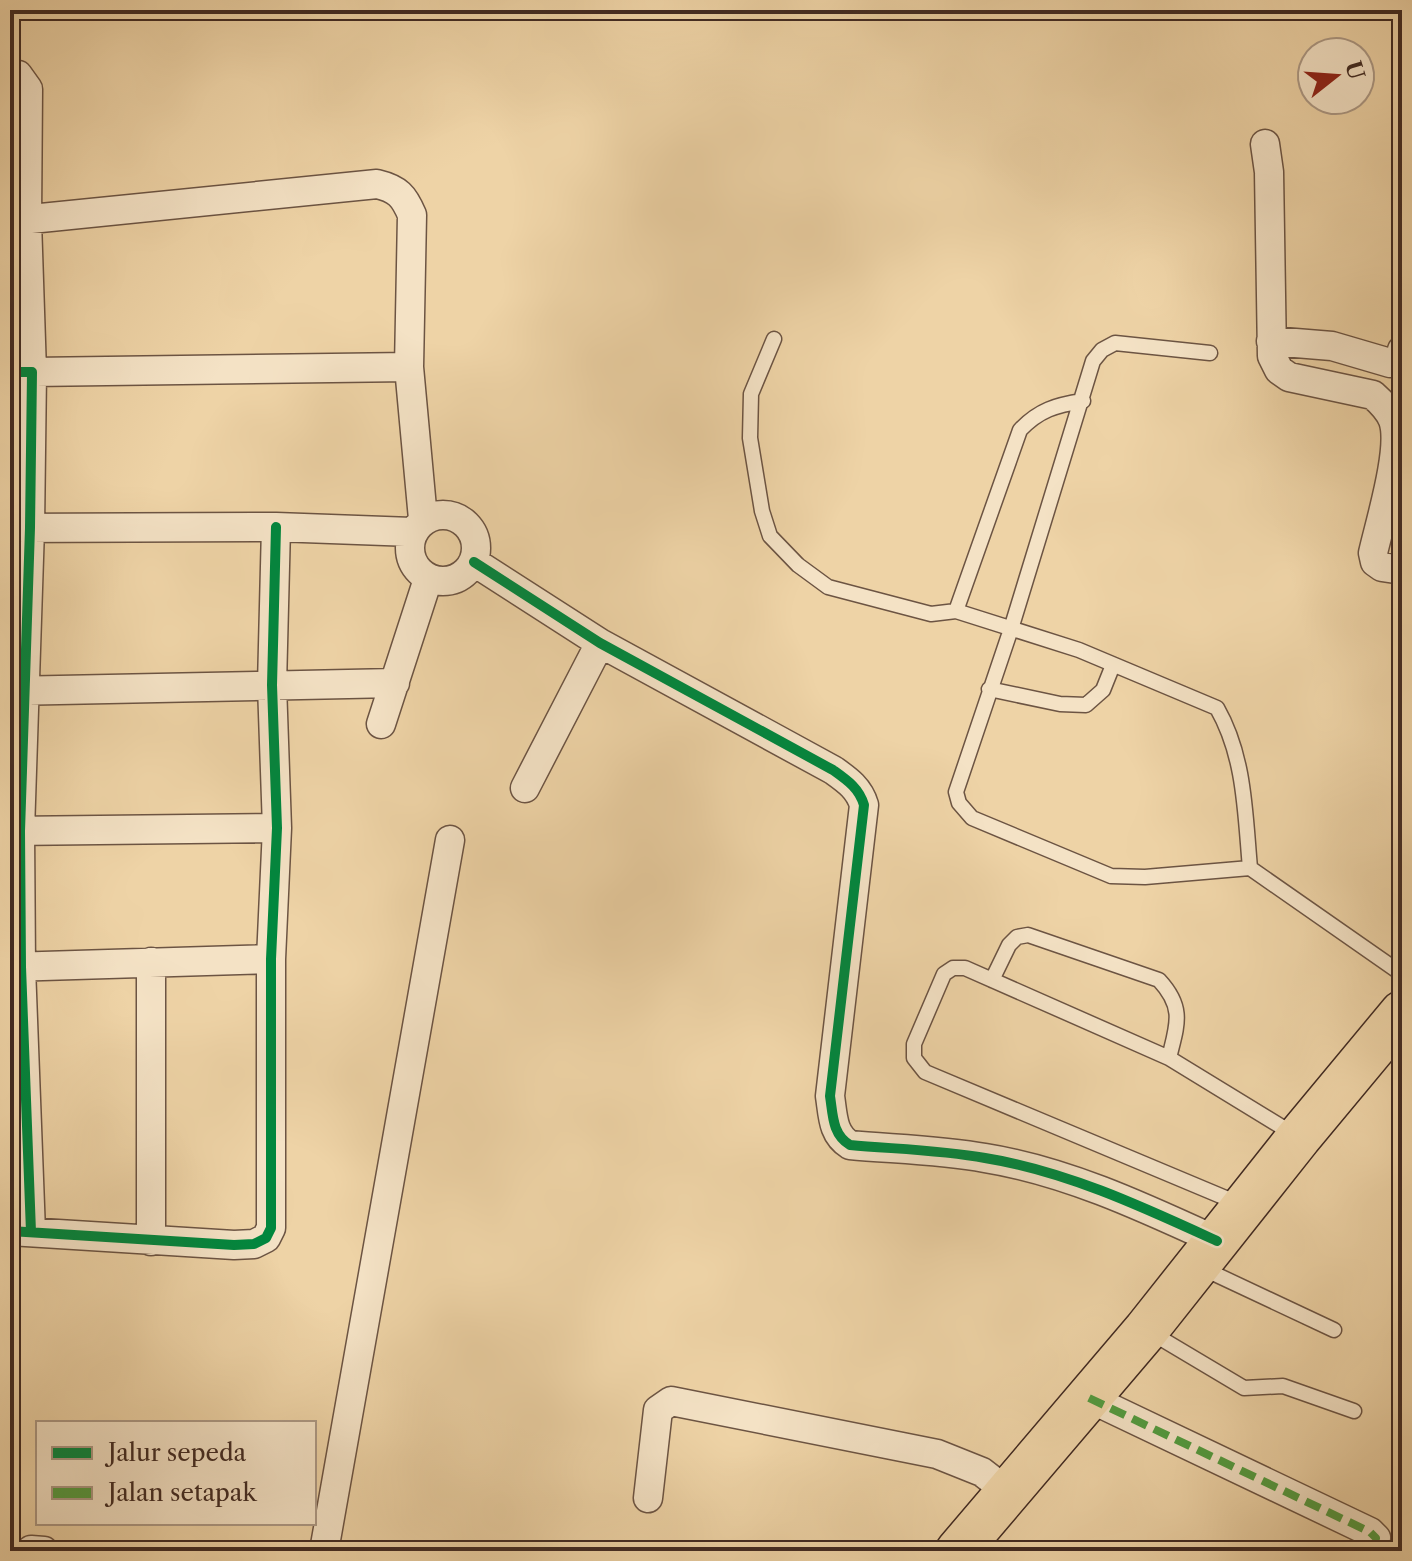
<svg xmlns="http://www.w3.org/2000/svg" width="1412" height="1561" font-family="'Libre Caslon Text',serif">
  <style>
    .lines { fill: none; stroke-linecap: round; stroke-linejoin: round }
    .service-casing { stroke: #6c5443; stroke-width: 17 }
    .minor-casing { stroke: #6c5443; stroke-width: 31 }
    .trunk-casing { stroke: #412a22; stroke-width: 47 }
    .service { stroke: #f4e2c5; stroke-width: 14 }
    .minor { stroke: #f4e2c5; stroke-width: 28 }
    .trunk { stroke: #eed3a6; stroke-width: 44 }
    .quiet { stroke: #539c40; stroke-width: 8; stroke-dasharray: 16 8; stroke-linecap: butt }
    .cycleway-casing { stroke: #f4e2c5; stroke-width: 15 }
    .cycleway { stroke: #00873e; stroke-width: 10 }
  </style>
  <rect width="100%" height="100%" fill="#eed3a6"/>
  <filter id="stains"><feTurbulence type="fractalNoise" baseFrequency=".0025" numOctaves="4"/><feColorMatrix values="0 0 0 0 .2 0 0 0 0 .09 0 0 0 0 .02 0 0 0 .5 -.17"/></filter>
  <radialGradient id="worn" r=".72"><stop offset=".6" stop-color="#630" stop-opacity="0"/><stop offset="1" stop-color="#630" stop-opacity=".3"/></radialGradient>
  <g class="lines">
    <g class="service-casing">
      <path id="service" d="M774,339L751,394L750,438L762,511L770,536L798,565L828,587L931,614L956,611L1079,650L1217,708C1245,757 1245,813 1250,868L1402,974
        M1210,353L1115,343L1102,350L1093,361L1011,629L956,792L959,803L972,818L1111,876L1145,877L1250,868
        M956,611L1020,430C1039,410 1056,405 1083,401
        M989,689L1060,704L1086,705L1103,690L1113,665
        M992,980L1009,945L1017,937L1028,935L1159,980C1185,1008 1177,1025 1169,1058
        M1240,1204L925,1072L914,1058V1044L944,974L953,968H965L1169,1058L1295,1135
        M1202,1268L1334,1330
        M1150,1332L1244,1388L1283,1386L1354,1411"/>
    </g>
    <g class="minor-casing">
      <path id="minor" d="M10,74L18,75L28,89L27,221L32,372L409,367L423,519
        M1265,144L1269,172L1272,356L1279,370L1289,377L1373,395C1381,402 1389,410 1393,420C1403,448 1380,522 1373,553L1375,562L1382,567L1402,570
        M11,221L377,184C398,189 404,196 412,215L409,367
        M1271,341L1332,346L1390,363L1400,358L1402,350
        M10,372H32L30,528L20,831L21,967L31,1232
        M410 548a33 33 0 1 1 66 0a33 33 0 1 1-66 0Z
        M10,528L276,527L412,532
        M474,562L600,643L833,770C847,780 859,788 864,805L830,1096C833,1115 832,1134 850,1145C894,1149 941,1150 985,1158C1066,1171 1143,1207 1217,1241
        M10,691L395,683
        M381,724L428,579
        M525,788L600,643
        M10,831L277,828
        M10,967L271,959
        M10,1231L234,1245L254,1244L266,1238L271,1228V959L277,828L272,685L276,527
        M151,1241V962
        M1089,1398L1370,1532L1376,1538L1373,1551
        M648,1498L658,1410L671,1401L937,1454L982,1472L1009,1493
        M31,1550L44,1551
        M324,1551L450,840"/>
    </g>
    <g class="trunk-casing">
      <path id="trunk" d="M958,1551L1146,1330L1299,1137L1402,1013"/>
    </g>
    <use href="#service" class="service"/>
    <use href="#minor" class="minor"/>
    <use href="#trunk" class="trunk"/>
    <path class="quiet" d="M1089,1398L1370,1532L1376,1538L1373,1551
      M31,1550L44,1551"/>
    <g class="cycleway-casing">
      <path id="cycleway" d="M10,372H32L30,528L20,831L21,967L31,1232
        M474,562L600,643L833,770C847,780 859,788 864,805L830,1096C833,1115 832,1134 850,1145C894,1149 941,1150 985,1158C1066,1171 1143,1207 1217,1241
        M10,1231L234,1245L254,1244L266,1238L271,1228V959L277,828L272,685L276,527"/>
    </g>
    <use href="#cycleway" class="cycleway"/>
  </g>
  <rect width="1412" height="1561" fill="none" stroke="#eed3a6" stroke-width="40"/>
  <rect x="12" y="12" width="1388" height="1537" fill="none" stroke="#412a22" stroke-width="4"/>
  <rect x="20" y="20" width="1372" height="1521" fill="none" stroke="#412a22" stroke-width="2"/>
  <rect x="36" y="1421" width="280" height="104" fill="#f4e2c5" stroke="#ac9884" stroke-width="2"/>
  <rect x="52" y="1447" width="40" height="12" fill="#00873e" stroke="#ac9884" stroke-width="2"/>
  <text x="108" y="1461" font-size="24" fill="#412a22">Jalur sepeda</text>
  <rect x="52" y="1487" width="40" height="12" fill="#539c40" stroke="#ac9884" stroke-width="2"/>
  <text x="108" y="1501" font-size="24" fill="#412a22">Jalan setapak</text>
  <g transform="translate(1336 76) rotate(73)"><circle r="38" fill="#f4e2c5" stroke="#ac9884" stroke-width="2"/>
  <path d="M0-6L14 30L0 20L-14 30Z" fill="#8f2418"/>
  <text y="-12" font-size="22" font-weight="bold" text-anchor="middle" fill="#412a22">U</text>
  </g>
  <rect width="100%" height="100%" filter="url(#stains)"/>
  <rect width="100%" height="100%" fill="url(#worn)"/>
</svg>
